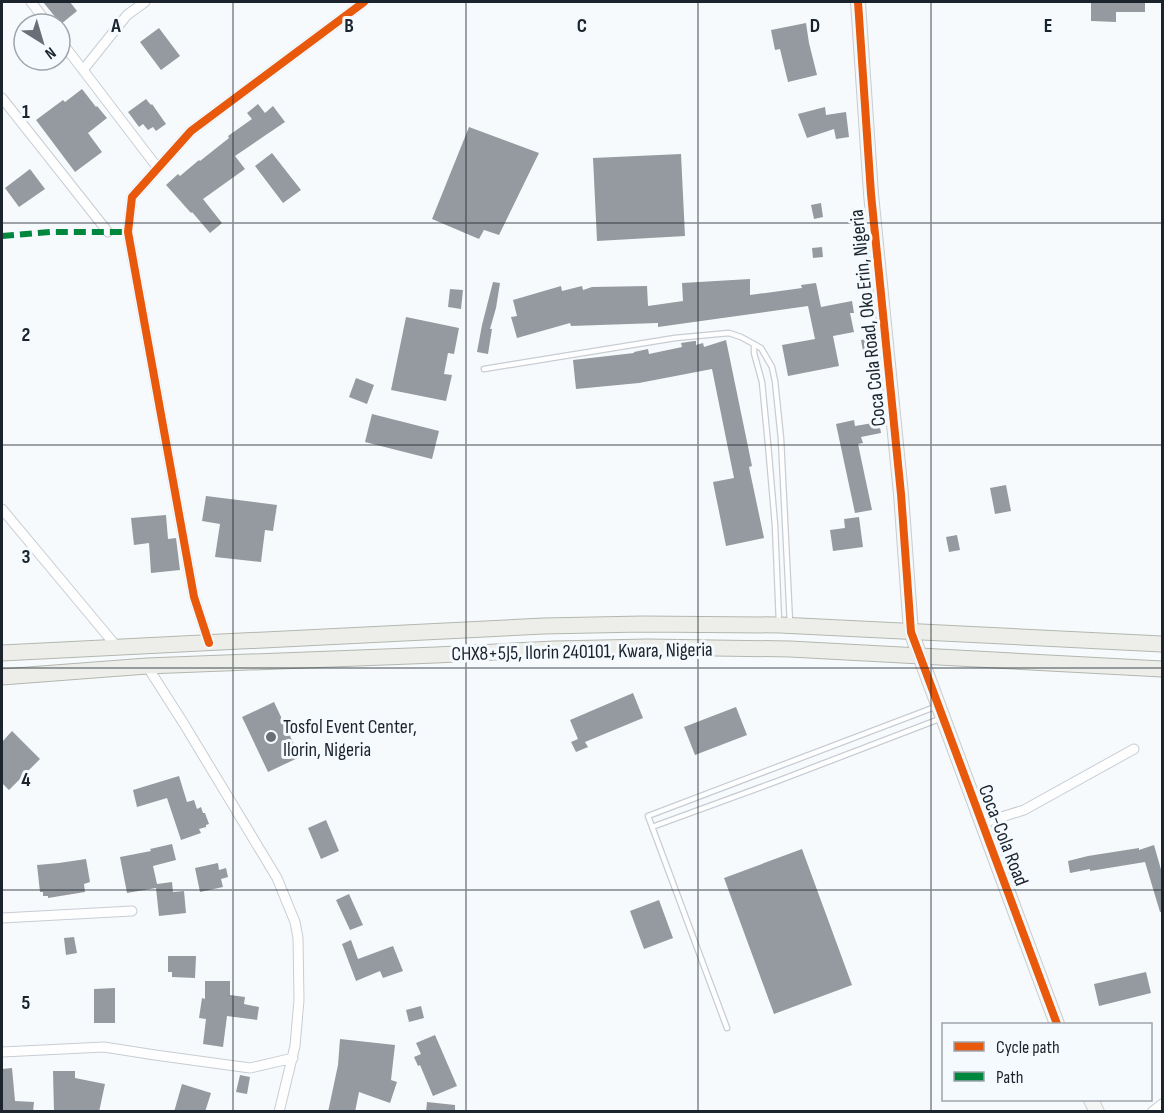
<svg xmlns="http://www.w3.org/2000/svg" width="1164" height="1113" font-family="'Sofia Sans Condensed',sans-serif">
  <style>
    .building { fill: #949a9f }
    .lines { fill: none; stroke-linecap: round; stroke-linejoin: round }
    .lane-casing { stroke: #c7cdd3; stroke-width: 7 }
    .street-casing { stroke: #c7cdd3; stroke-width: 11 }
    .secondary-casing { stroke: #c7cdd3; stroke-width: 16 }
    .primary-casing { stroke: #b3b7af; stroke-width: 17 }
    .lane { stroke: #fefeff; stroke-width: 4.5 }
    .street { stroke: #fefeff; stroke-width: 9 }
    .secondary { stroke: #f5f7f4; stroke-width: 14 }
    .primary { stroke: #edeee9; stroke-width: 15 }
    .quiet { stroke: #00873e; stroke-width: 6; stroke-dasharray: 12 6; stroke-linecap: butt }
    .cycleway-casing { stroke: #f5faff; stroke-width: 11 }
    .cycleway { stroke: #e8590c; stroke-width: 8 }
    .grid { fill: none; stroke: #1b242d; stroke-width: 1.5; stroke-opacity: 0.55 }
    .poi-dot { fill: #686f76; stroke: #f5faff; stroke-width: 2 }
    .labels { text-anchor: middle; stroke-width: 6; stroke-linejoin: round; paint-order: stroke }
    .street-label { font-size: 20px; fill: #1b242d; stroke: #f5faff }
    .poi-label { font-size: 20px; fill: #1b242d; stroke: #f5faff; text-anchor: start }
    .grid-label { font-size: 20px; text-anchor: middle; font-weight: bold; fill: #1b242d; stroke: #f5faff; stroke-width: 6; stroke-linejoin: round; paint-order: stroke }
  </style>
  <rect width="100%" height="100%" fill="#f7fafd"/>
  <path class="building" d="M43,2H70L77,11L61,24Z
    M1091,2H1145V12H1116V22L1091,21Z
    M806,23L809,43L817,75L788,82L780,49L775,50L771,30Z
    M159,28L180,56L161,70L140,42Z
    M82,89L96,107L97,106L107,118L88,133L102,152L75,172L36,120L63,100L65,102Z
    M146,99L151,105L152,104L166,124L156,131L153,127L148,130L143,124L139,127L128,112Z
    M258,104L265,113L273,106L285,122L235,156L245,169L203,199L222,223L210,233L192,212L191,213L166,185L178,174L180,176L199,160L200,161L229,138L228,136L252,119L247,113Z
    M825,107L826,115L846,112L849,137L836,139L834,129L807,138L798,114Z
    M469,127L539,153L499,235L484,230L479,239L432,219Z
    M272,153L301,190L283,203L255,166Z
    M681,154L685,236L597,241L593,158Z
    M30,169L45,189L19,207L5,188Z
    M821,203L823,217L814,219L811,205Z
    M822,247L823,257L813,258L812,248Z
    M750,279V295L802,288L801,285L816,283L821,307L852,301L854,313H850L854,332L833,336L839,366L788,376L782,345L815,339L808,306L658,327V323L571,326L570,323L517,338L511,317L517,316L513,300L561,286L562,291L582,286L583,290L592,287L647,286L648,306L683,301L682,283Z
    M493,282L500,283L496,308L490,329H492L488,354L477,352L482,325Z
    M450,289L463,290L461,309L448,307Z
    M406,317L459,328L454,354L448,353L444,374L452,375L446,401L391,390Z
    M872,338L874,349L863,351L861,340Z
    M726,340L752,466L749,467L764,538L726,546L713,482L734,478L712,369L639,383L576,389L573,360L634,353V352L648,349L649,354L682,347L681,343L694,341H696V345L703,343L704,347Z
    M356,378L374,385L367,404L349,397Z
    M372,414L439,431L432,459L365,442Z
    M854,420L855,426L879,422L881,433L861,437L863,443L858,444L872,510L855,513L836,424Z
    M1006,485L1011,511L995,514L990,488Z
    M206,496L277,505L273,531L265,530L261,562L215,557L220,524L202,521Z
    M166,515L168,539L176,538L180,570L151,573L149,543L134,545L131,518Z
    M859,517L863,547L833,551L830,530L845,528L844,519Z
    M957,535L960,550L949,552L946,537Z
    M633,693L643,718L585,742L588,747L576,752L571,742L578,739L570,720Z
    M274,702L300,757L268,772L242,717Z
    M736,707L747,735L695,755L684,727Z
    M12,731L40,759L9,790L2,783V742Z
    M179,776L187,802L194,800L197,809L201,807L203,813H205L209,824L206,825V827L199,829L201,833L181,840L167,798L137,807L133,790Z
    M326,820L339,851L321,859L308,828Z
    M172,844L176,860L153,866L157,884L172,882L173,892L184,891L186,913L159,916L156,888L127,893L120,857L151,851L150,849Z
    M1154,845L1162,873V912H1160L1145,862L1090,871V869L1070,873L1068,861L1088,856L1139,848V850Z
    M802,849L852,985L774,1014L724,878Z
    M86,859L90,882L84,884L85,892L48,898V896H43V892H40L37,865L59,863Z
    M218,863L219,870L226,868L228,877L221,879L223,887L200,892L195,868Z
    M349,894L363,925L350,930L336,900Z
    M659,900L673,938L644,949L630,911Z
    M74,937L77,953L66,955L64,938Z
    M351,940L358,959L393,946L403,971L383,978L380,971L356,981L342,944Z
    M168,956H196L195,978L172,977V972H168Z
    M1146,972L1151,993L1099,1006L1094,984Z
    M205,981H230V995L245,997L244,1004L259,1007L257,1020L227,1016L223,1047L203,1044L206,1019L199,1018L202,998L205,999Z
    M115,988V1023H94V989Z
    M421,1006L424,1018L409,1022L406,1010Z
    M435,1035L457,1086L433,1096L420,1065L418,1066L414,1057L421,1054L416,1043Z
    M340,1039L395,1045L391,1080L397,1082L390,1103L359,1092L355,1112H328L338,1065Z
    M12,1068L15,1101L34,1102L33,1112H2V1069Z
    M53,1071H75V1078L105,1084L99,1112H54Z
    M240,1075L250,1077L247,1094L236,1092Z
    M182,1084L211,1093L205,1112H174Z
    M427,1102L455,1105V1112H426Z"/>
  <g class="lines">
    <g class="lane-casing">
      <path id="lane" d="M754,344V353L762,382L768,444L775,525L779,622
        M484,369L675,338L729,333L741,337L761,348L772,367L775,381L781,439L790,623
        M652,827L775,782L942,718
        M727,1028L648,816L935,707"/>
    </g>
    <g class="street-casing">
      <path id="street" d="M31,2L48,24
        M145,2L127,15L83,70L157,167
        M60,40L83,70
        M2,98L108,232
        M2,509L117,647
        M209,643L194,597L128,232L132,197L191,131L364,2
        M147,666L184,724L277,878L295,922L298,938L299,1000L295,1046L279,1112
        M982,823L1024,810L1134,749
        M2,918L132,911
        M2,1052L104,1047L155,1055L250,1068L293,1058
        M1152,1112L1162,1104"/>
    </g>
    <g class="secondary-casing">
      <path id="secondary" d="M858,2L871,194L901,494L911,632L1057,1024
        M1091,1100L1097,1112"/>
    </g>
    <g class="primary-casing">
      <path id="primary" d="M2,653L544,626L642,624L780,625L1162,644
        M2,677L147,666L436,655L554,649L647,647L790,649L1162,669"/>
    </g>
    <use href="#lane" class="lane"/>
    <use href="#street" class="street"/>
    <use href="#secondary" class="secondary"/>
    <use href="#primary" class="primary"/>
    <path class="quiet" d="M2,236L50,232H128"/>
    <g class="cycleway-casing">
      <path id="cycleway" d="M858,2L871,194L901,494L911,632L1057,1024
        M209,643L194,597L128,232L132,197L191,131L364,2"/>
    </g>
    <use href="#cycleway" class="cycleway"/>
  </g>
  <path class="grid" d="M233,2V1112M466,2V1112M698,2V1112M931,2V1112M2,223H1162M2,445H1162M2,668H1162M2,890H1162"/>
  <circle class="poi-dot" cx="271" cy="737" r="6"/>
  <g class="labels">
    <g class="street-label">
      <text transform="translate(867 318) rotate(-96)" y="7">Coca Cola Road, Oko Erin, Nigeria</text>
      <text transform="translate(582 651) rotate(-1)" y="7">CHX8+5J5, Ilorin 240101, Kwara, Nigeria</text>
      <text transform="translate(1004 835) rotate(69)" y="7">Coca-Cola Road</text>
    </g>
    <g class="poi-label">
      <text x="283" y="733">Tosfol Event Center,<tspan x="283" dy="23">Ilorin, Nigeria</tspan></text>
    </g>
  </g>
  <g class="grid-label">
    <text x="116" y="32">A</text>
    <text x="349" y="32">B</text>
    <text x="582" y="32">C</text>
    <text x="815" y="32">D</text>
    <text x="1048" y="32">E</text>
    <text x="26" y="118">1</text>
    <text x="26" y="341">2</text>
    <text x="26" y="563">3</text>
    <text x="26" y="786">4</text>
    <text x="26" y="1009">5</text>
  </g>
  <rect width="1164" height="1113" fill="none" stroke="#1b242d" stroke-width="6"/>
  <rect x="942" y="1023" width="210" height="78" fill="#f5faff" stroke="#9ea4ab" stroke-width="1.5"/>
  <rect x="954" y="1042" width="30" height="9" fill="#e8590c" stroke="#9ea4ab" stroke-width="1.5"/>
  <text x="996" y="1053" font-size="18" fill="#1b242d">Cycle path</text>
  <rect x="954" y="1072" width="30" height="9" fill="#00873e" stroke="#9ea4ab" stroke-width="1.5"/>
  <text x="996" y="1083" font-size="18" fill="#1b242d">Path</text>
  <g transform="translate(42 42) rotate(143)"><circle r="28" fill="#f5faff" stroke="#9ea4ab" stroke-width="1.5"/>
  <path d="M0-4.5L10 22L0 15L-10 22Z" fill="#686f76"/>
  <text y="-9" font-size="16" font-weight="bold" text-anchor="middle" fill="#1b242d">N</text>
  </g>
</svg>
